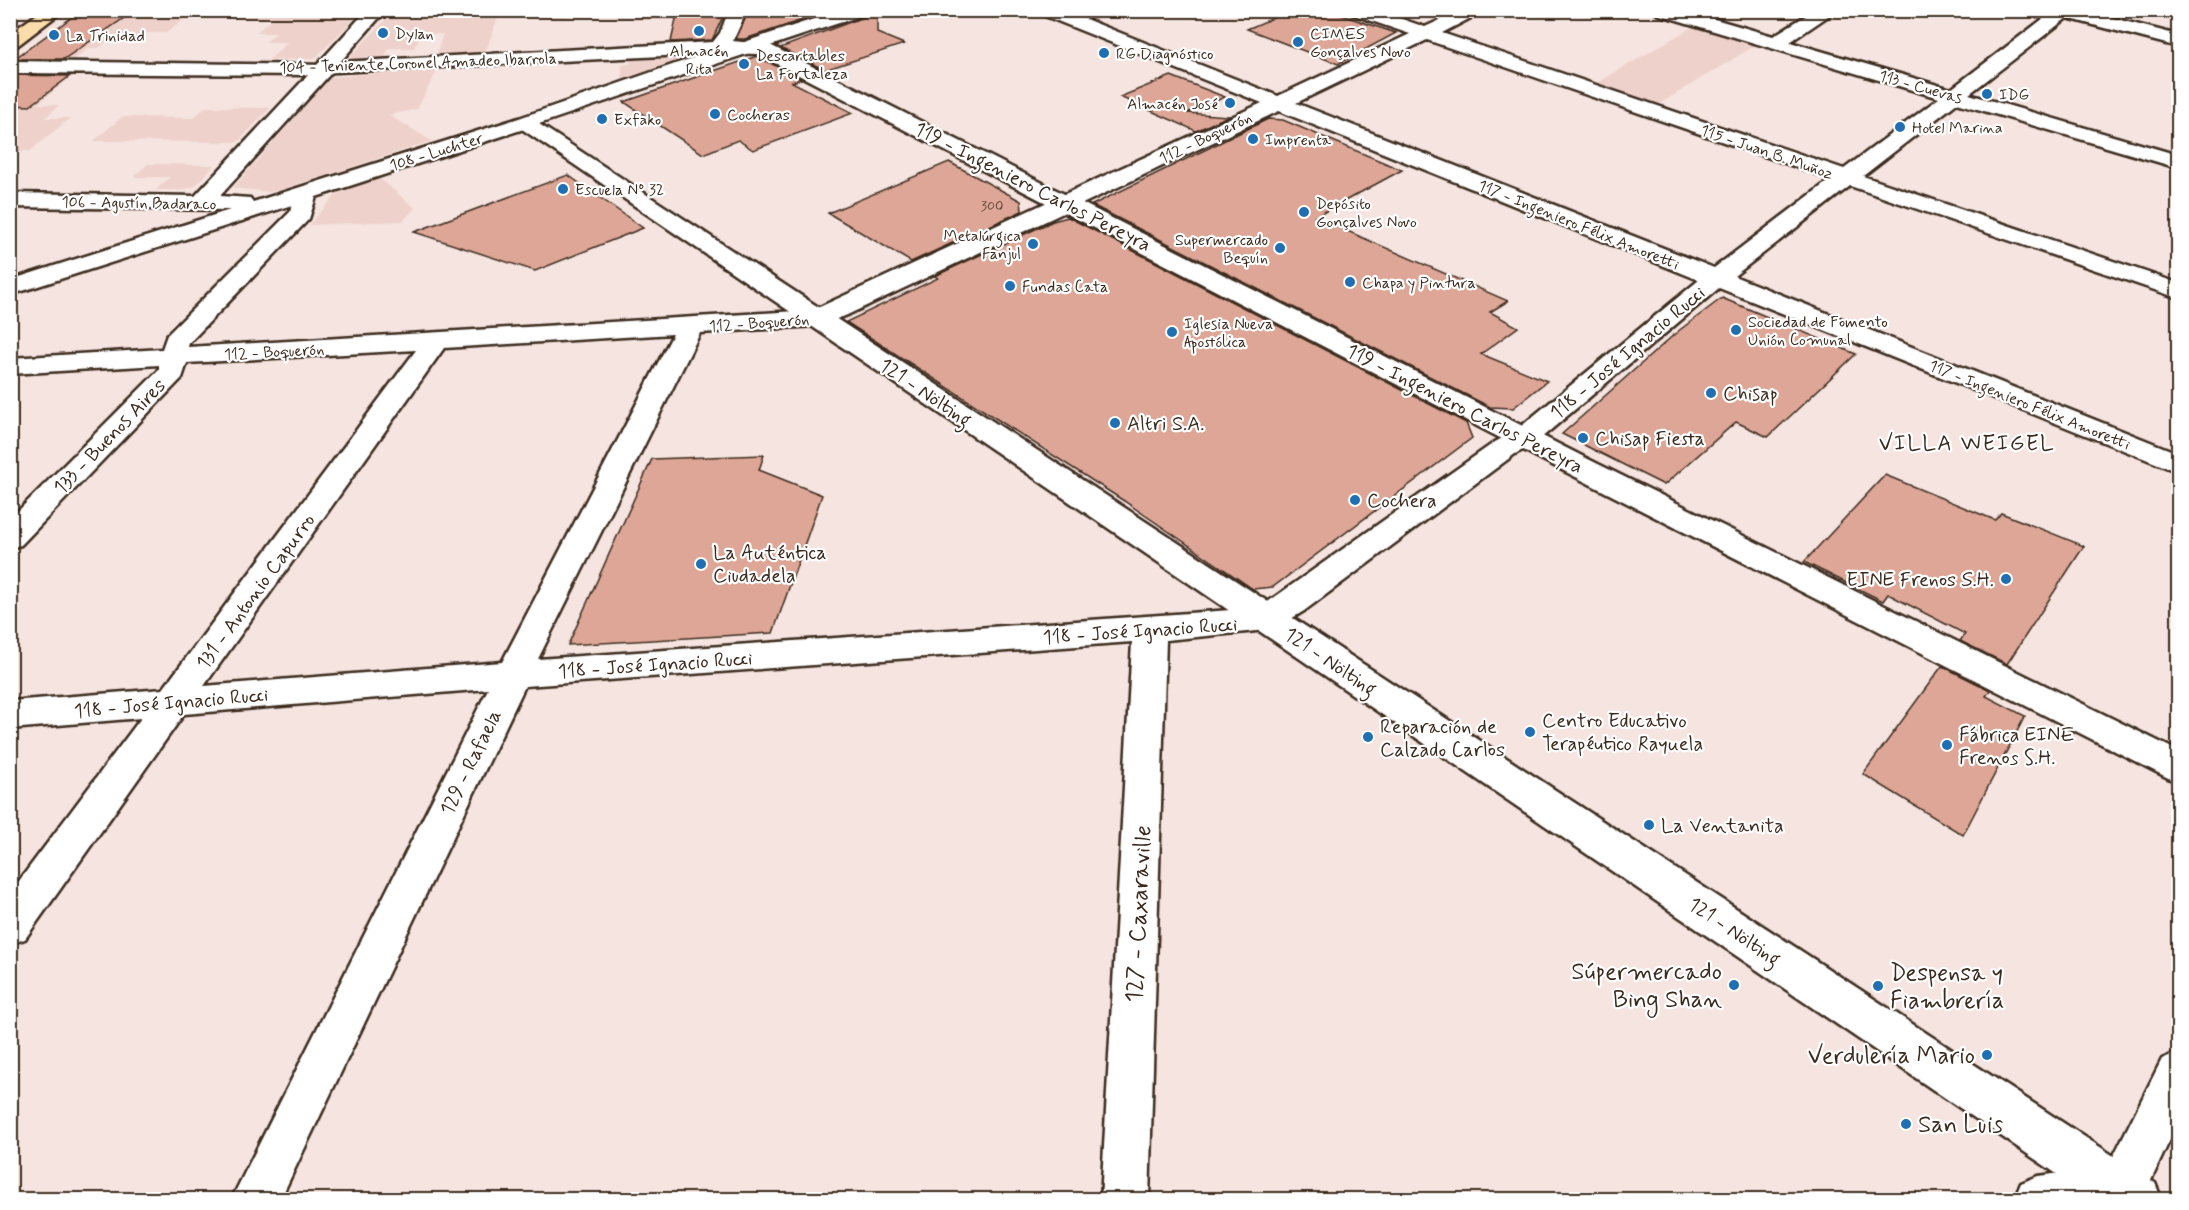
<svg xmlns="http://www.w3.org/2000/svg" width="2189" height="1210" font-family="Mynerve,sans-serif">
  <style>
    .built { fill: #eed1ca }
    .building { fill: #dda696; stroke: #3b2a1e; stroke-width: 1.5 }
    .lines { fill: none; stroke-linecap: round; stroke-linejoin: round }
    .minor-casing { stroke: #3b2a1e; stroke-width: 5 }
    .tertiary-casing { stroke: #3b2a1e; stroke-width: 5 }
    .primary-casing { stroke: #3b2a1e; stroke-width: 5 }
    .minor { fill: #fff; fill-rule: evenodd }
    .tertiary { fill: #fff; fill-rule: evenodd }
    .primary { fill: #faddab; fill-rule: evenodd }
    .poi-dot { fill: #1f6fb2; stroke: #fff; stroke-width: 2 }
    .labels { text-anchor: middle; stroke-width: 4.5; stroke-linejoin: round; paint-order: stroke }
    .far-number-label { font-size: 14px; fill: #64493c }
    .far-poi-label { font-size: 16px; fill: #3b2a1e; stroke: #fff; text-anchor: start }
    .far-street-label { font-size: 16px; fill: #3b2a1e; stroke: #fff }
    .street-label { font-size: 20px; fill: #3b2a1e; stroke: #fff }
    .poi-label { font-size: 20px; fill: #3b2a1e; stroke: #fff; text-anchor: start }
    .quarter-label { font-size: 22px; letter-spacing: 1.5px; fill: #3b2a1e; stroke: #fff }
    .near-street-label { font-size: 24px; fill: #3b2a1e; stroke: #fff }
    .near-poi-label { font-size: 24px; fill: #3b2a1e; stroke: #fff; text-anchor: end }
  </style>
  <rect width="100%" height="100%" fill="#f5e4e0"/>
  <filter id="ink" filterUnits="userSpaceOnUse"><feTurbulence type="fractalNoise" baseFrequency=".0167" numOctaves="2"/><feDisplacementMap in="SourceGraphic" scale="12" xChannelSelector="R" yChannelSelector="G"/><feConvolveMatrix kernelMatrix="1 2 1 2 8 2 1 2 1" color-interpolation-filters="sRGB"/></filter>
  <g filter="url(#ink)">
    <path class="built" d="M82,11H362L314,59L269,60L288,42H266L276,33H256L274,17L189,16L166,33H145L133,40H110L98,48H88L75,59L15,58Z
      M394,11H718L676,20H634L637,11H573L567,18L498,17L485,53L436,56L443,34H421L414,48H389L384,60L356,62L348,59Z
      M1692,27L1756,45L1659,104L1597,83Z
      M681,55L685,57L681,60L622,79V65L630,64L631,58Z
      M438,69L417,109L389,115L432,141L283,189L271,192L233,188L330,77Z
      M11,73L75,74L37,104L59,105L45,118H70L30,151H11Z
      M206,107L270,108L238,142L94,141L122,117L193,118Z
      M148,164L214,165L195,186L183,190H156L170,177H133Z
      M379,178L415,208L403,221L309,225L337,194Z"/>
    <path class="building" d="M82,10H128L124,14H130L64,59H14Z
      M678,10H726L712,40L671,42Z
      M749,10H832L745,39H736Z
      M871,10H877V33L904,44L825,70L780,48L867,16Z
      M1292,10H1326L1396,33L1338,64L1247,29Z
      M757,56L801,79L792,82L853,113L753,150L738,140L703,154L624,102Z
      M10,75L70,76L30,106L10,105Z
      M1171,76L1225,97L1187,113L1228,116L1196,131L1120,97Z
      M1268,119L1283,120L1402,170L1315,217L1508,301L1490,312L1518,327L1481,354L1547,381L1513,408L1490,407L1092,205Z
      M949,162L1021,201L1022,211L911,262L828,213Z
      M568,175L643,228L535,271L414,232Z
      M1068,217L1466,423L1472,438L1273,587L1253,589L1124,501L846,322L938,278L935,276L1053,221Z
      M1722,298L1856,354L1768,437L1736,422L1664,485L1562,434L1677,332Z
      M764,455L759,470L822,495L773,633L568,645L652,459Z
      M1885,475L1995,520L2001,513L2084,546L2007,664L1960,641L1965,634L1888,594L1883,601L1804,562Z
      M1942,666L1990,690L1986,696L2025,716L1963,835L1863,774Z"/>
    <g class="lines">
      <g class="minor-casing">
        <path id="minor" d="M841,10H869L866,14L716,64L709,66L699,60L702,56Z
          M1037,10H1063L1278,96L1410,34L1351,14L1348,10H1376L1425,27L1462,10H1486L1442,33L1844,169L1939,98L1657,14L1654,10H1684L1773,36L1815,10H1837L1790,42L1951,89L2052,12L2050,10H2082L2178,35V47L2067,18L1969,94L2178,155V168L1957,103L1863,176L2178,283V298L1850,186L1734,276L2178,453V472L1719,288L1534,444L1515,454L1304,611L1279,626L1267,630L1166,640L1149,1200H1101L1132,642L525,686L280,1200H231L488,689L184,714L25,939L10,944V893L141,718L10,729V701L163,689L416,350L187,363L182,378L21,545L10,548V519L159,370V365L10,374V358L162,349L167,335L290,212L292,205L10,295V280L230,210L10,207V193L195,196L308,75L10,73V61L331,65L334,69L331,73L220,196L250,198L253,202L516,119H530L533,123L530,127L316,197L309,219L189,343L188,347L813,310L1262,103L1040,14ZM1427,40L1831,179L1714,268L1296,103ZM1279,111L1699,280L1514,432L1495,442L1259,608L538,659L700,333L816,326L845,316ZM673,334L502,662L204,686L444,348Z
          M2178,1052V1122L2142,1200H2014L2021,1183L2038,1176L2108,1167L2162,1059Z"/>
      </g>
      <g class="tertiary-casing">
        <path id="tertiary" d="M367,10H386L340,62L713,42L720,33L729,10H747L733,41L770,45L1582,456L2178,751V783L1562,470L758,54L724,53L716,64L539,124L2155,1183L2162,1200H2095L513,123L516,119L704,54L317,73L314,69L317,65Z"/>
      </g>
      <g class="primary-casing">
        <path id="primary" d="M43,10H64L17,46L10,47V33Z"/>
      </g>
      <use href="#minor" class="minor"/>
      <use href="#tertiary" class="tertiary"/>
      <use href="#primary" class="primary"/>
    </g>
  </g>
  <g class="poi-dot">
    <circle cx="699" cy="31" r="6"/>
    <circle cx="383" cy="33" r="6"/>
    <circle cx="54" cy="35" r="6"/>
    <circle cx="1298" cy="42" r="6"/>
    <circle cx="1104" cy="53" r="6"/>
    <circle cx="744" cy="64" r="6"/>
    <circle cx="1987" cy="94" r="6"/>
    <circle cx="1230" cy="103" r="6"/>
    <circle cx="715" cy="114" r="6"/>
    <circle cx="602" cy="119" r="6"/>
    <circle cx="1900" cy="127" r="6"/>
    <circle cx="1253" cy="139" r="6"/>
    <circle cx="563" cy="189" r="6"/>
    <circle cx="1304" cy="212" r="6"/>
    <circle cx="1033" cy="244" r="6"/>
    <circle cx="1280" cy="248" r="6"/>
    <circle cx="1350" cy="282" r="6"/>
    <circle cx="1010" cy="286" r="6"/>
    <circle cx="1736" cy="330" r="6"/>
    <circle cx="1172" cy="332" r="6"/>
    <circle cx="1711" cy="393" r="6"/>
    <circle cx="1115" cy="423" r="6"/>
    <circle cx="1583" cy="438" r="6"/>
    <circle cx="1355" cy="500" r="6"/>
    <circle cx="701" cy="564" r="6"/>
    <circle cx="2006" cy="579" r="6"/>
    <circle cx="1530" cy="732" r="6"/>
    <circle cx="1368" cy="737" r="6"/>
    <circle cx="1947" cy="745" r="6"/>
    <circle cx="1649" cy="825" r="6"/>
    <circle cx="1734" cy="985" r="6"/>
    <circle cx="1878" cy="986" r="6"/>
    <circle cx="1987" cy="1055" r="6"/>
    <circle cx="1906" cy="1124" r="6"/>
  </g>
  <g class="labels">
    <g class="far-number-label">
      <text x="992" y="210">300</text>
    </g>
    <g class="far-poi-label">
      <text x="395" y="39">Dylan</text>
      <text x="1310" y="39">CIMES<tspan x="1310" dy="18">Gonçalves Novo</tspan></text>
      <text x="66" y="41">La Trinidad</text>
      <text x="699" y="56" text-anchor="middle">Almacén<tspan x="699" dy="18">Rita</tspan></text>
      <text x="1116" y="59">RG Diagnóstico</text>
      <text x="756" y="61">Descartables<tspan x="756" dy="18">La Fortaleza</tspan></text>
      <text x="1999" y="100">IDG</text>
      <text x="1218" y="109" text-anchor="end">Almacén José</text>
      <text x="727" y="120">Cocheras</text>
      <text x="614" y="125">Exfako</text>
      <text x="1912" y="133">Hotel Marina</text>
      <text x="1265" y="145">Imprenta</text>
      <text x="575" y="195">Escuela Nº 32</text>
      <text x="1316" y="209">Depósito<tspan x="1316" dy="18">Gonçalves Novo</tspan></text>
      <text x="1021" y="241" text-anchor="end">Metalúrgica<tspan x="1021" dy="18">Fanjul</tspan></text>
      <text x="1268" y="245" text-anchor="end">Supermercado<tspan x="1268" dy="18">Bequín</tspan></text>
      <text x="1362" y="288">Chapa y Pintura</text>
      <text x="1022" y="292">Fundas Cata</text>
      <text x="1748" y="327">Sociedad de Fomento<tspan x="1748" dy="18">Unión Comunal</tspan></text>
      <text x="1184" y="329">Iglesia Nueva<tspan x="1184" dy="18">Apostólica</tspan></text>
    </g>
    <g class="far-street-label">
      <text transform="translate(418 62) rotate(-2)" y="6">104 - Teniente Coronel Amadeo Ibarrola</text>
      <text transform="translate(1921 86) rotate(16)" y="6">113 - Cuevas</text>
      <text transform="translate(1205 137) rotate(-25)" y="6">112 - Boquerón</text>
      <text transform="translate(436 151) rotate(-17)" y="6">108 - Luchter</text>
      <text transform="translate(1767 151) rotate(19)" y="6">115 - Juan B. Muñoz</text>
      <text transform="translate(139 202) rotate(1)" y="6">106 - Agustín Badaraco</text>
      <text transform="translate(1579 224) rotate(22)" y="6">117 - Ingeniero Félix Amoretti</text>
      <text transform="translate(759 322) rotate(-4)" y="6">112 - Boquerón</text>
      <text transform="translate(274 351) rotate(-3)" y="6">112 - Boquerón</text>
      <text transform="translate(2030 404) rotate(22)" y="6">117 - Ingeniero Félix Amoretti</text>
    </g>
    <g class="street-label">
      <text transform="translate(1033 186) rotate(27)" y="7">119 - Ingeniero Carlos Pereyra</text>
      <text transform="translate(1627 352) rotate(-40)" y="7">118 - José Ignacio Rucci</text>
      <text transform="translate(926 392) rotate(34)" y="7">121 - Nölting</text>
      <text transform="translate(1465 408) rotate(27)" y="7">119 - Ingeniero Carlos Pereyra</text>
      <text transform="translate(109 436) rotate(-46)" y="7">133 - Buenos Aires</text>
      <text transform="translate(255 591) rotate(-54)" y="7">131 - Antonio Capurro</text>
      <text transform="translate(1140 630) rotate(-4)" y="7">118 - José Ignacio Rucci</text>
      <text transform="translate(1331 661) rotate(34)" y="7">121 - Nölting</text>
      <text transform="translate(655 664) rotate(-4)" y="7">118 - José Ignacio Rucci</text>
      <text transform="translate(171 702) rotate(-5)" y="7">118 - José Ignacio Rucci</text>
      <text transform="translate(470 762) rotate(-64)" y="7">129 - Rafaela</text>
      <text transform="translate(1735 931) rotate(34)" y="7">121 - Nölting</text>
    </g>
    <g class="poi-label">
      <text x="1723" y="400">Chisap</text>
      <text x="1127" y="430">Altri S.A.</text>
      <text x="1595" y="445">Chisap Fiesta</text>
      <text x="1367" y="507">Cochera</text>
      <text x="713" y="559">La Auténtica<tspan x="713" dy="23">Ciudadela</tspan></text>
      <text x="1994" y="586" text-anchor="end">EINE Frenos S.H.</text>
      <text x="1542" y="727">Centro Educativo<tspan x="1542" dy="23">Terapéutico Rayuela</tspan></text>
      <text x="1380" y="733">Reparación de<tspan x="1380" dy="23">Calzado Carlos</tspan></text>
      <text x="1959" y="741">Fábrica EINE<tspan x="1959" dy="23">Frenos S.H.</tspan></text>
      <text x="1661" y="832">La Ventanita</text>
    </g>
    <g class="quarter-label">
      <text x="1967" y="450">VILLA WEIGEL</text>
    </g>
    <g class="near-street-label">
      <text transform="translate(1138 914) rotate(-87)" y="8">127 - Caxaraville</text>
    </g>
    <g class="near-poi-label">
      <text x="1722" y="979">Súpermercado<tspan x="1722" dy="28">Bing Shan</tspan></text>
      <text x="1890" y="980" text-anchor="start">Despensa y<tspan x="1890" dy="28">Fiambrería</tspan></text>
      <text x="1975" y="1063">Verdulería Mario</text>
      <text x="1918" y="1132" text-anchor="start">San Luis</text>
    </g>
  </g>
  <rect width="2189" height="1210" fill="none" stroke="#fff" stroke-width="36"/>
  <rect x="18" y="18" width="2153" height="1174" fill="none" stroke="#3b2a1e" stroke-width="2" filter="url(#ink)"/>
</svg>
